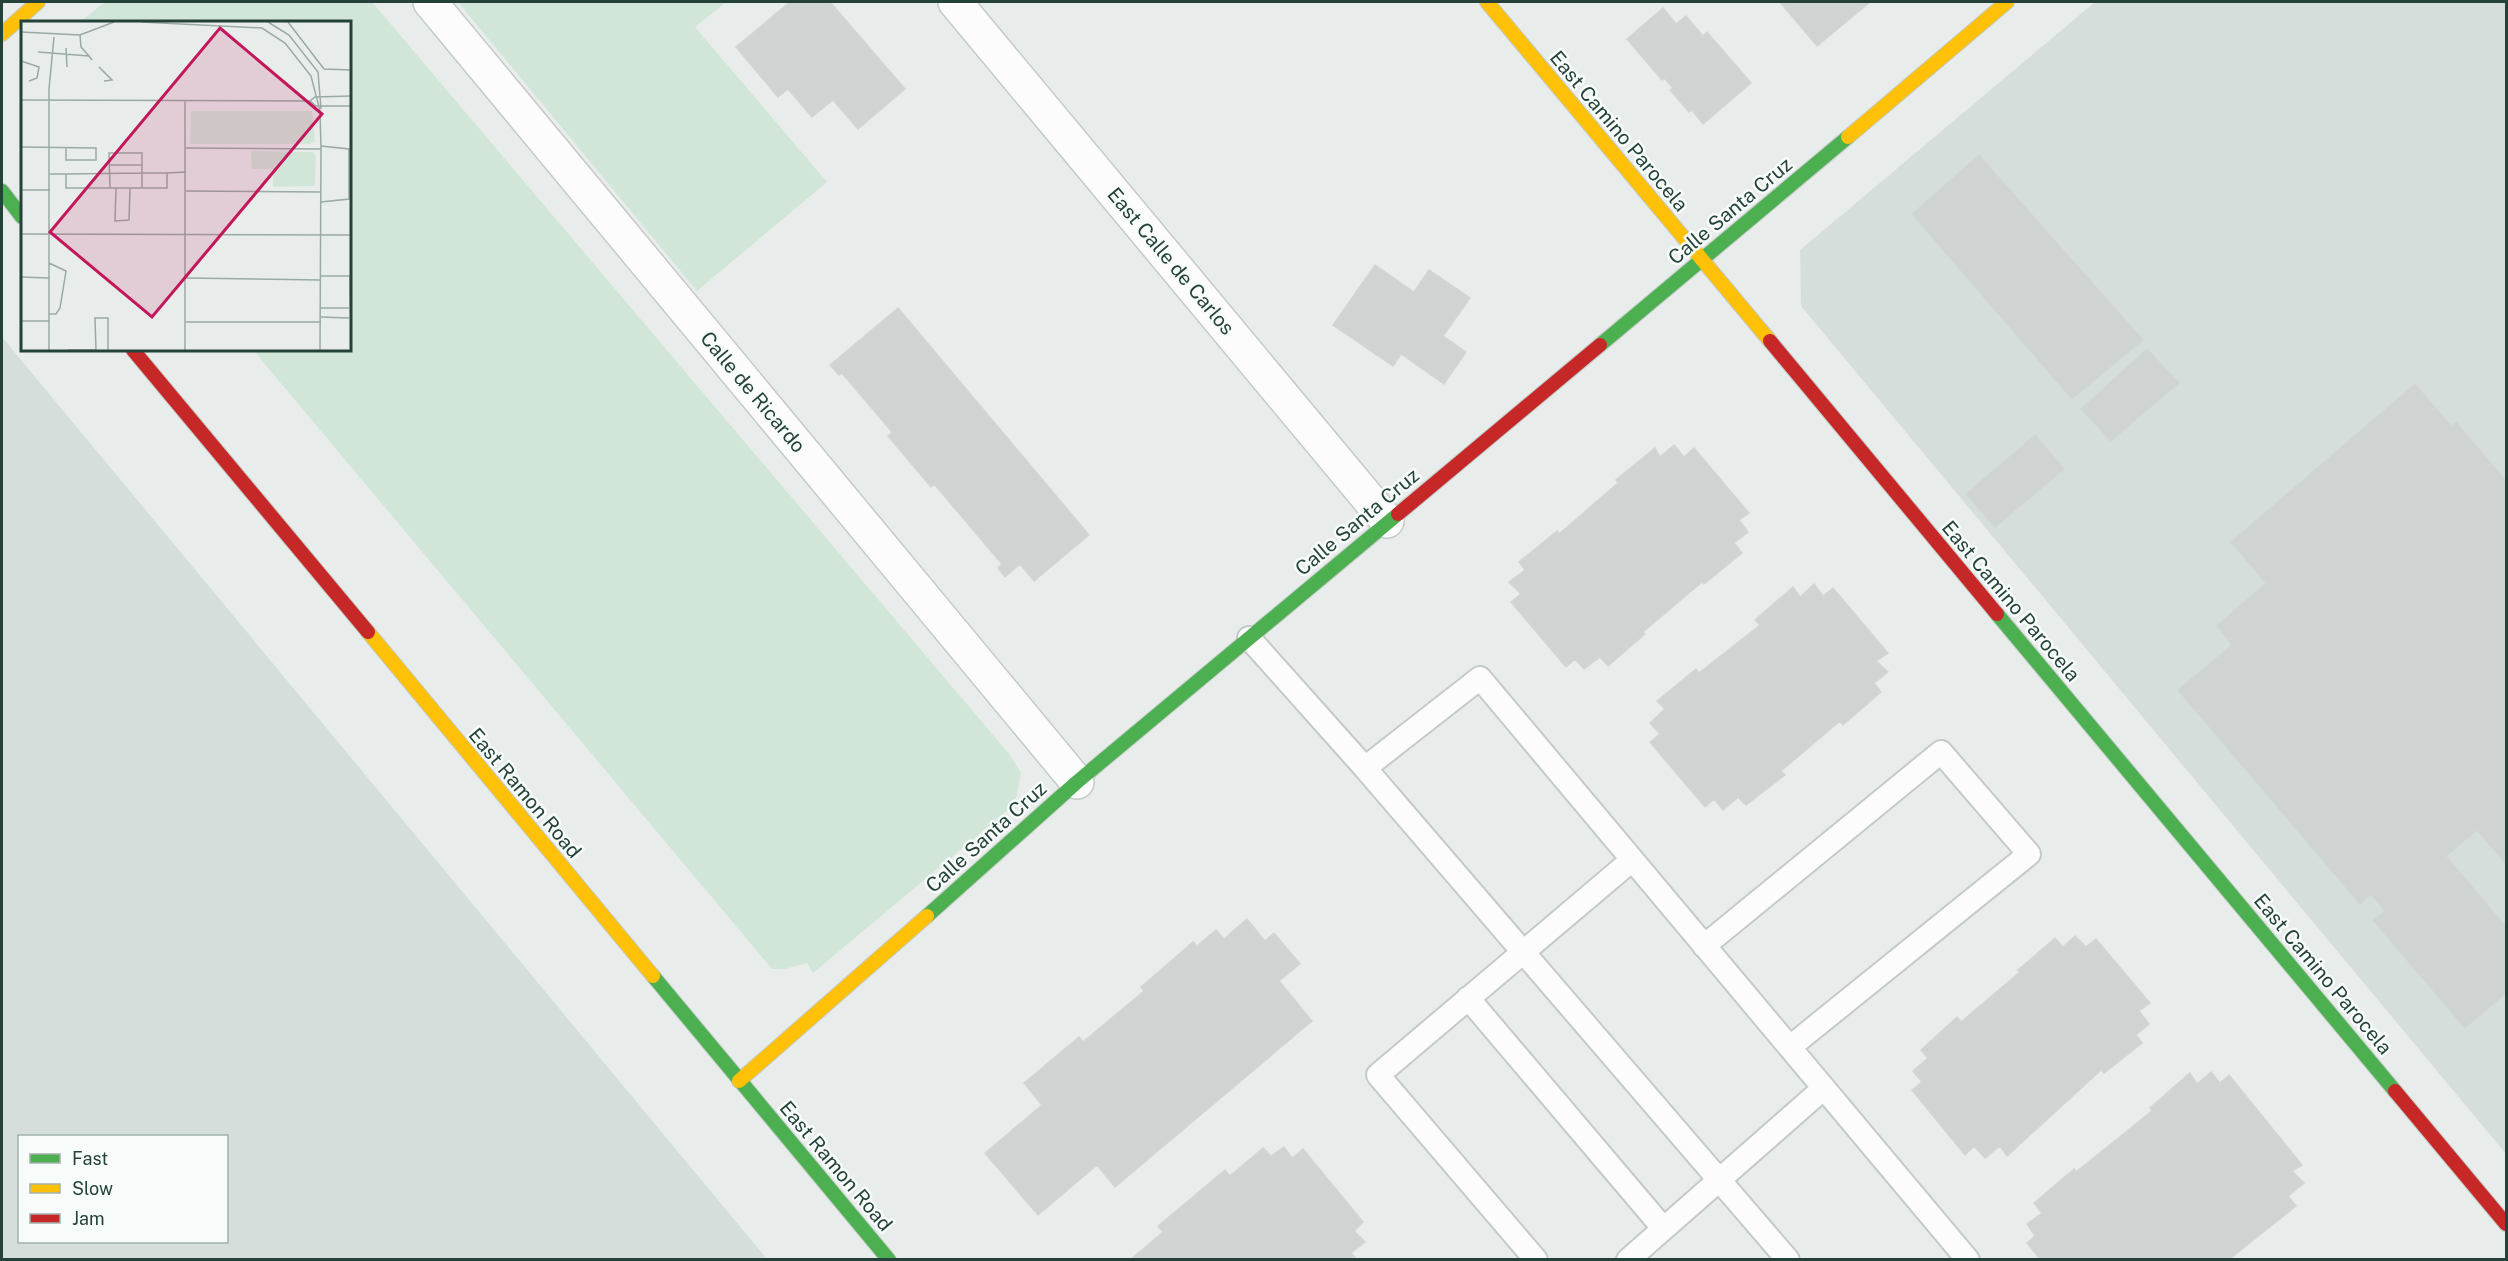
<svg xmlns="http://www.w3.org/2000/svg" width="2508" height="1261" font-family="'Public Sans',sans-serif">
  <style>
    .built { fill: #d6dedb; fill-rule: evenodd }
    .green { fill: #d1e6d8 }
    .building { fill: #cfd4d2; stroke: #d1d6d4; stroke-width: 1.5 }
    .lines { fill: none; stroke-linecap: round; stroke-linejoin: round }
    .lane-casing { stroke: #c5cac8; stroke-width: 26 }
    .street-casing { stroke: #c5cac8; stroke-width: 36 }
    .fast-casing { stroke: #c3cbc8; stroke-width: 16 }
    .slow-casing { stroke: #c3cbc8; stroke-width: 16 }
    .jam-casing { stroke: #c3cbc8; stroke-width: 16 }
    .lane { stroke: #fcfcfc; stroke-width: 22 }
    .street { stroke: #fcfcfc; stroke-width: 33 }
    .fast { stroke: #4caf50; stroke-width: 14 }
    .slow { stroke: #ffc107; stroke-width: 14 }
    .jam { stroke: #c62828; stroke-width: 14 }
    .labels { text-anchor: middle; stroke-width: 5; stroke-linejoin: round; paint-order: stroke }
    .street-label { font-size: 20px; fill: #24423a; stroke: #f7fbf9 }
    .inset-road { fill: none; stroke: #9aa9a4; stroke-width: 1.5 }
    .view { fill: #c2185b; fill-opacity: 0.15; stroke: #c2185b; stroke-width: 3 }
    .inset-edge { fill: none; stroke: #24423a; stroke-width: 3 }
  </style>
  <rect width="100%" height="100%" fill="#e8edeb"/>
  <path class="built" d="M2095,2H2506V1154L1801,306L1800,250Z
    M2,337L319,719L767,1259H2ZM20,1136H226V1242H20Z"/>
  <path class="green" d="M105,2H372L1010,755L1021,773L1015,804L813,973L807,963L785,969H772L253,350H350V22H80Z
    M458,2H726L695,27L827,182L697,291Z"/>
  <path class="building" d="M790,2H830L905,89L858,129L833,100L812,117L788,89L778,97L736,47Z
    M1780,2H1870L1817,46Z
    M1663,8L1676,24L1686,16L1703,36L1707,32L1751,83L1703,124L1692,110L1689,112L1670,90L1673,88L1664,78L1662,80L1627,39Z
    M1979,155L2143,340L2072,399L1912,214Z
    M1375,265L1414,292L1429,270L1470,298L1443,336L1466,352L1444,384L1401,354L1393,366L1333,325Z
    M898,308L1089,535L1034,581L1020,564L1005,577L998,568L1002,564L934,484L931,487L888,436L892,432L842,373L839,375L830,365Z
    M2147,349L2179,383L2111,441L2081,409Z
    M2415,384L2451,426L2456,422L2506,481V864L2477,830L2446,856L2506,927V993L2465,1028L2373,920L2385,911L2371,894L2360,904L2178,690L2232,645L2217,626L2266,583L2231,542Z
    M2035,435L2064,469L1995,527L1966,494Z
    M1674,445L1684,457L1694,448L1749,513L1739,520L1748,532L1734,543L1742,553L1704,584L1702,582L1643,632L1645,634L1608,666L1600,657L1584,669L1575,659L1566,667L1511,602L1521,594L1509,582L1525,570L1519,562L1557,531L1559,534L1618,483L1616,480L1655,448L1660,457Z
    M1814,584L1823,596L1833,588L1888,653L1876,661L1888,672L1874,683L1881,692L1843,725L1840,721L1781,771L1785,775L1746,805L1738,797L1723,810L1714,799L1705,807L1650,742L1660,734L1650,723L1665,709L1657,701L1696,669L1699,673L1760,625L1755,620L1793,587L1800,597Z
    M1247,919L1265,941L1274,933L1300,964L1279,981L1312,1021L1115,1187L1097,1165L1038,1215L985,1153L1042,1105L1024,1083L1079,1037L1083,1042L1144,991L1141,987L1193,942L1197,946L1216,930L1224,939Z
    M2075,936L2086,947L2096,939L2150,1003L2139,1011L2149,1024L2136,1035L2142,1043L2104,1073L2101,1070L2007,1156L2000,1146L1985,1158L1974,1146L1965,1155L1912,1090L1922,1082L1913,1071L1928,1058L1921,1050L1957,1017L1961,1022L2020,972L2018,970L2055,938L2063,947Z
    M2211,1072L2220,1083L2229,1075L2302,1165L2292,1171L2304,1183L2288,1196L2296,1206L2232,1257L2234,1260H2041L2027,1243L2035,1236L2027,1224L2042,1213L2034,1203L2074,1169L2076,1172L2152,1111L2150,1108L2190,1073L2197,1084Z
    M1284,1147L1292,1158L1303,1149L1363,1222L1354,1231L1365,1242L1351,1253L1357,1260H1130L1163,1232L1158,1226L1225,1170L1230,1176L1263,1148L1271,1156Z"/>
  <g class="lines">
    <g class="lane-casing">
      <path id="lane" d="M1249,638L1365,768
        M1704,946L1941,752L2029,854L1790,1047
        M1468,998L1663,1228
        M1536,1260L1378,1075L1632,860
        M1628,1260L1824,1088
        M1788,1260L1365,768L1480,678L1968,1260"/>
    </g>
    <g class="street-casing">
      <path id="street" d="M430,2L1077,782
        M955,2L1387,521"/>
    </g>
    <g class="fast-casing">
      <path id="fast" d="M2,191L22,217
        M1600,345L1848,137
        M1997,614L2395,1091
        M927,916L1077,782L1398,514
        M653,976L889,1260"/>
    </g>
    <g class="slow-casing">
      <path id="slow" d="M1487,2L1770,341
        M2,34L38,2
        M1848,137L2007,2
        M368,632L653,976
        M739,1081L927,916"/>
    </g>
    <g class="jam-casing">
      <path id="jam" d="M1770,341L1997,614
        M133,350L368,632
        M1398,514L1600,345
        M2395,1091L2506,1224"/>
    </g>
    <use href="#lane" class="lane"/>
    <use href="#street" class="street"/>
    <use href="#fast" class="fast"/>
    <use href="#slow" class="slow"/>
    <use href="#jam" class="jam"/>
  </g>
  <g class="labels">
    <g class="street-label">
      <text transform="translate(1619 131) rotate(50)" y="7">East Camino Parocela</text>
      <text transform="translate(1730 211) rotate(-40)" y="7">Calle Santa Cruz</text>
      <text transform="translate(1171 261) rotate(50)" y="7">East Calle de Carlos</text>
      <text transform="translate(753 392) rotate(50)" y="7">Calle de Ricardo</text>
      <text transform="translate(1357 522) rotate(-40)" y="7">Calle Santa Cruz</text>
      <text transform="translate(2011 601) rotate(50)" y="7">East Camino Parocela</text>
      <text transform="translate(525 793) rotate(50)" y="7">East Ramon Road</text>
      <text transform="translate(986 837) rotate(-42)" y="7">Calle Santa Cruz</text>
      <text transform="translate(2323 974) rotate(50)" y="7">East Camino Parocela</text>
      <text transform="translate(836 1166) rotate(50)" y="7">East Ramon Road</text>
    </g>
  </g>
  <g transform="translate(21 21)">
    <rect width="330" height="330" fill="#e8edeb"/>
    <path d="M170,90H291L294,120L289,123H169ZM230,130L292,131L295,136L294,165L252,166V148H231Z" fill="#d1e6d8"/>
    <path class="inset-road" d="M120,1L241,7L264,22L290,55L299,90L300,128L299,329M247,1L268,14L297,51L300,88M267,1L303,48L330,49M0,11L59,14L93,1M59,14L60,26L68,35M45,27L46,46M17,31L68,35L71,39M0,40L18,46L16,57L8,60M78,46L91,59L83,60M0,79L289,80L295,85H330M164,80V329M289,80L294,76L330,75M0,126L75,127V139H45V127M165,127L300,128M89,144H121M146,152L165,151M29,153H45L121,152H146V167H45V153M89,167L88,132H121V167M95,167L94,200L108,199L109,167M0,169H29M165,170L300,171M300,181L328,178V128L300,125M0,213L330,214M299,255H329L330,316M0,256L28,257M165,257L299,259M300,287H328M28,293H35L39,287L45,250L28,242M300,296L328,297M0,300H28M165,301H300M28,329V68L33,16M47,329H75M75,329L74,297H87V329"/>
    <path class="view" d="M199,7L301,93L131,296L29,211Z"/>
    <rect width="330" height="330" class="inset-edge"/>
  </g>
  <rect width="2508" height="1261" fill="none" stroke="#24423a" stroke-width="6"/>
  <rect x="18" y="1135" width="210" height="108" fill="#f7fbf9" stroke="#a3b1ad" stroke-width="1.5"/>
  <rect x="30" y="1154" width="30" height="9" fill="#4caf50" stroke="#a3b1ad" stroke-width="1.5"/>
  <text x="72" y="1165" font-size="18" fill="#24423a">Fast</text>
  <rect x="30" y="1184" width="30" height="9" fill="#ffc107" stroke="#a3b1ad" stroke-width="1.5"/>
  <text x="72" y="1195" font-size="18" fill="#24423a">Slow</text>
  <rect x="30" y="1214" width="30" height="9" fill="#c62828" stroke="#a3b1ad" stroke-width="1.5"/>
  <text x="72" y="1225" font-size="18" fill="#24423a">Jam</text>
</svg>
